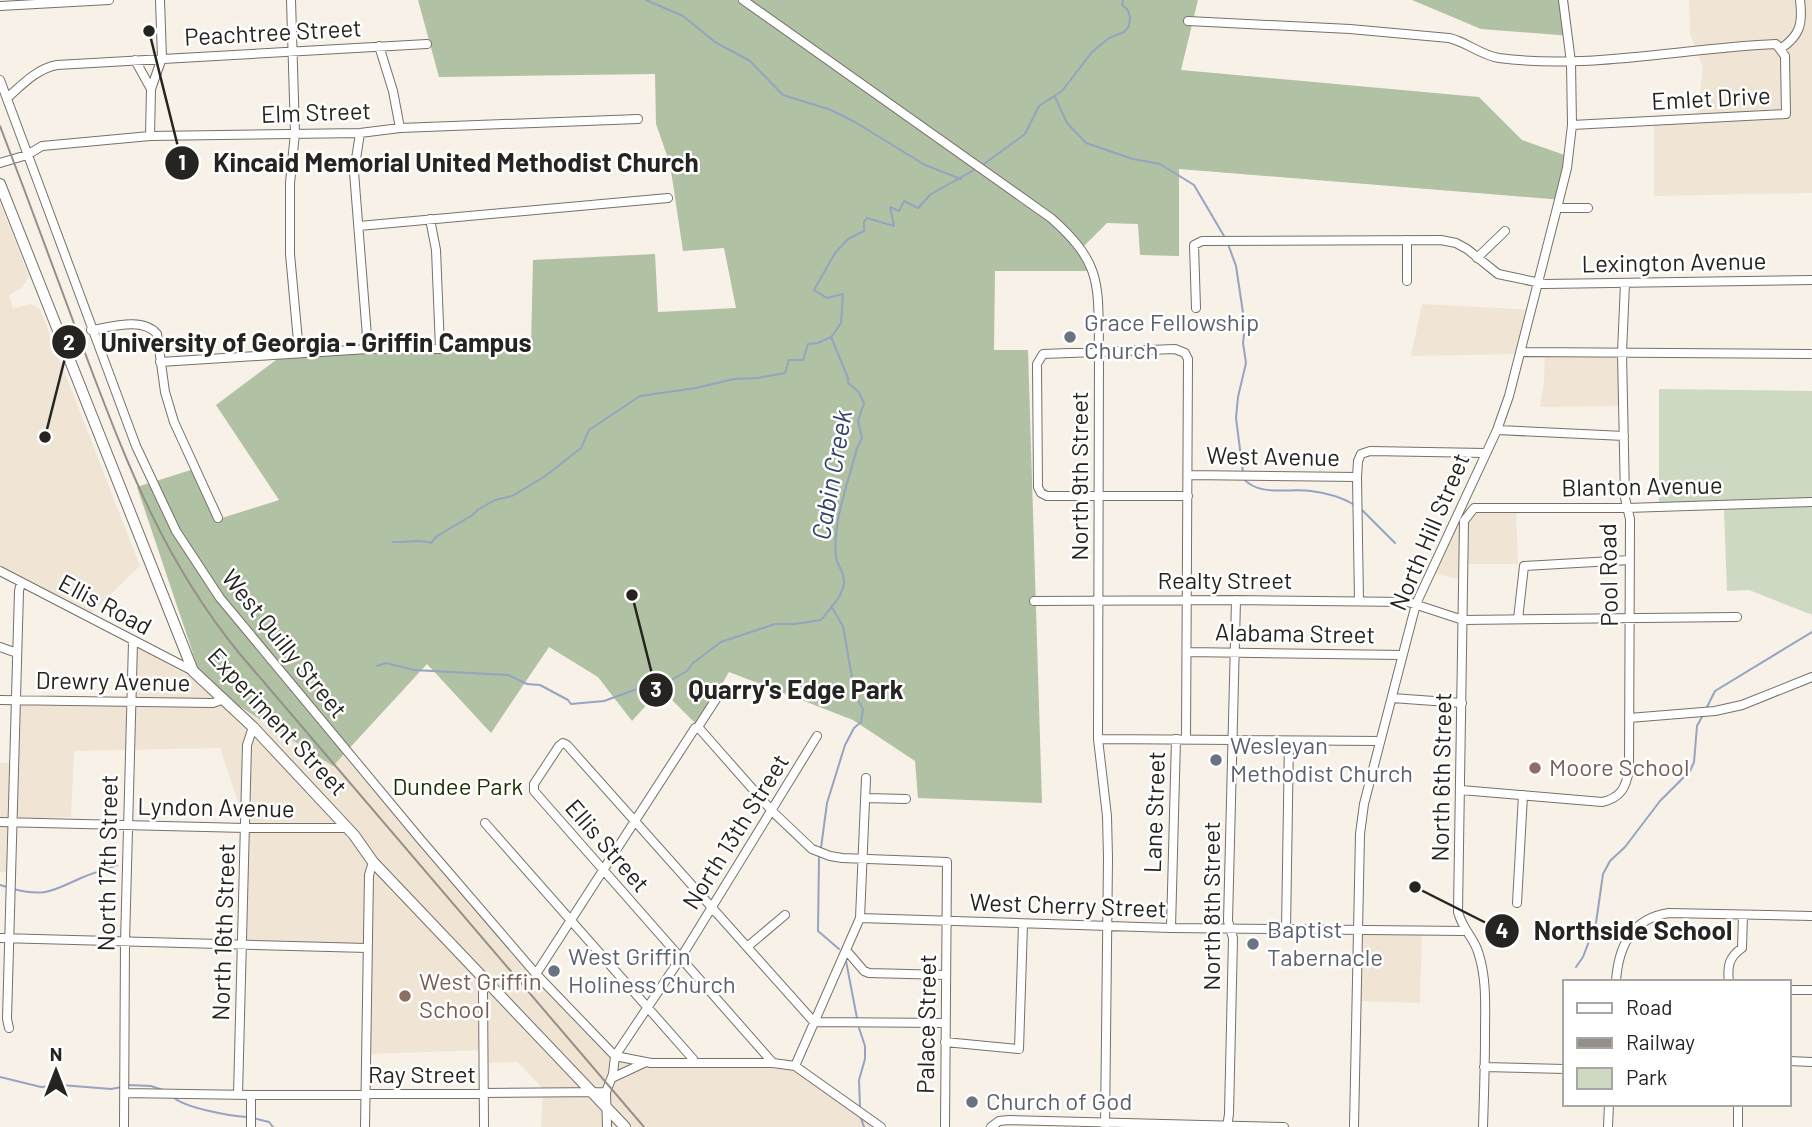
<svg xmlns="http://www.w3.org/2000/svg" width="1812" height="1127" font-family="Barlow,sans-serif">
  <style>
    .built { fill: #f0e4d5 }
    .green { fill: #cdd9c3 }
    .forest { fill: #b1c1a3 }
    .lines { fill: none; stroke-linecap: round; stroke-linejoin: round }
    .stream { stroke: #94a4c1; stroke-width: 2 }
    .minor-casing { stroke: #777169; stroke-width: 10 }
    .major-casing { stroke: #777169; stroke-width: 12 }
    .minor { stroke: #fff; stroke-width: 8 }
    .major { stroke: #fff; stroke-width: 10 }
    .rail { stroke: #948f89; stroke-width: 2 }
    .worship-dot { fill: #6b7280; stroke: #fff; stroke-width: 2.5 }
    .education-dot { fill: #8d6e63; stroke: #fff; stroke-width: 2.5 }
    .labels { text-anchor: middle; stroke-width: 5; stroke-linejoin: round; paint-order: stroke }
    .street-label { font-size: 24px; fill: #262420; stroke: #fff }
    .worship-label { font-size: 24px; fill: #5b616d; stroke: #fff; text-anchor: start }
    .education-label { font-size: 24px; fill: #785e54; stroke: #fff; text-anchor: start }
    .park-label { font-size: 24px; fill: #1d3100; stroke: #fff }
    .water-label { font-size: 26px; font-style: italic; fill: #2e446d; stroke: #fff }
    .leader { fill: none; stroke: #262420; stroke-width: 2.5 }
    .callout-dot { fill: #262420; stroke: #fff; stroke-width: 2.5 }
    .mark-label { font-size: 21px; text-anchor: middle; font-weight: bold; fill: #fff }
    .callout-label { font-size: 26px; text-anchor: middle; font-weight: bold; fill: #262420; stroke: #fff; stroke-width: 5; stroke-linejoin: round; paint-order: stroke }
  </style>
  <rect width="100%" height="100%" fill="#f8f1e8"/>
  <path class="built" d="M1689,0H1812V193L1654,196V118L1697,115L1703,68L1690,33Z
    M0,203L29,276L23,287L9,295L13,309L30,304L40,309L140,566L91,613L0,566Z
    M1422,304L1533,310L1523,354L1411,356Z
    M1624,353V406L1540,407L1544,381L1545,354Z
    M1516,508L1518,564H1465L1464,580L1432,573L1463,509Z
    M131,644L203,683L333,765L347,750L466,894L615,1057L794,1066L879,1127H541L543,1089L518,1062L485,1063V1050L369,1054L371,949L245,948L247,828L220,748L74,751L71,817L15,819V873L0,872V763L15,762L17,706L131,704Z
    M1355,932L1422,933L1420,1003L1355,1001Z"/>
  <path class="green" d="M1659,389L1812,391V615L1749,590L1727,591L1724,510L1659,511Z"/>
  <path class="forest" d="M418,0H1198L1181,70L1479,97L1522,140L1573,158L1563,200L1179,169V256L1140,255L1138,224L1107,223L1084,246L1094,271H995L994,350H1028L1042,803L918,798L915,761L853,720L729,672L698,726L661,689L632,721L598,677L549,647L491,733L427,664L333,766L203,683L137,487L194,469L222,518L279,500L216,405L280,357L531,345L533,260L655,254L658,312L736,308L724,248L683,251L670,164L656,124L655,74L439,77Z
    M1412,0H1568L1572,36L1481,29Z"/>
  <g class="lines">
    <path class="stream" d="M646,0L683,16L715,42L750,61L783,95L831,110L855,122L925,165L961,179
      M1055,97L1067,123L1086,143L1133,159L1160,164L1194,185L1224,236
      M984,164L1025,134L1039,106L1062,91L1092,52L1109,38L1124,32L1129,26L1130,18L1128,10L1122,5L1123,0
      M1228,244L1236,266L1245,326L1243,343L1246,363L1238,397L1236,418L1243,473
      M832,336L841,323L843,294L827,298L814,290L835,253L848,239L864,231V222L867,218L894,226L890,207L899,211L904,201L918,208L931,194L976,169
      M1243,478C1258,497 1290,488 1311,491C1327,493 1339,496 1353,504
      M1361,509L1395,543
      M393,542C407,543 419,538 431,543L437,536L471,516L479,509L495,500L512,496L544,477L581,448L589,430L640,396L696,388L734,379L758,378L785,373L789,360H803L808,344L818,343L831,337
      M377,666L386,663L414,670L508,675L527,684L540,685L568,700L571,704L604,701L651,684L661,686L687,671L693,663L721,642L775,624H795L821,620C830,608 842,598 844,583C845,572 837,566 836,557C832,522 849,481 857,448L862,438L858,421L864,403L858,391L848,383V378L831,337
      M1707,707L1715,691L1812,632
      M821,848L827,803L845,745L854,728L861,722L863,709L855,695L843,626L831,606
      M819,858L818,931L839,949
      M0,885L7,887
      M13,889C45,897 52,891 81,878C92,873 105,870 117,865
      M846,961L857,1018
      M1576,967L1583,957L1596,923L1603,874L1610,861L1625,847L1660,801L1690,771L1694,762L1697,726L1703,715
      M859,1028L865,1046V1059L859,1080L860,1107
      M0,1077L41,1087L61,1085L111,1089L122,1087
      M127,1085L151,1086L163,1090
      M173,1097C185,1108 230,1116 247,1117
      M253,1118L269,1122L273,1127
      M861,1118L864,1127"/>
    <g class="minor-casing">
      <path id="minor" d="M291,0L295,133L290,183V254L299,352
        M743,0L1051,218C1103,264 1098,284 1099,351L1098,739L1107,816L1108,858L1105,1127
        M0,6L109,0
        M1188,21L1350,29L1449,38C1467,42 1480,55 1499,58C1591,70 1683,48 1776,44L1785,56L1786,114L1572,125
        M379,46L393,91L400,128
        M1780,49C1800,36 1803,24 1800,0
        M135,60L151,89
        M0,80L136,446L176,531L220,598L421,840L536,974L615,1056L651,1063H773L795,1066L881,1127
        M7,98C22,85 36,69 57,65L427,44
        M360,133L354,172L368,349
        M150,136L151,89L162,58L160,0
        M0,163L27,155L42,146L150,136L360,133L400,128L638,119
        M1557,208H1588
        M359,226L668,198
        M1407,240V281
        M1477,258L1505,231
        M1196,308L1194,245L1202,241L1441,240L1456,243L1467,249L1498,274L1545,284L1812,280
        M91,330C111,327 143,317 157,334L165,392L174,422L218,518
        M1521,352L1810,354
        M160,362L368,349H440L436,250L430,219
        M1497,430L1624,436
        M1188,475L1357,477
        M0,571L193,671
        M1034,601L1236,600L1408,602L1463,620L1737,617
        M1359,601L1357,477L1358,461L1361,454L1370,451L1485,453
        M1518,619L1524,566L1630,560
        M0,647L17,653
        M1187,652L1402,655
        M1392,698L1462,703
        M0,700L213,703L224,699
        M1629,718L1715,711L1742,705L1812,677
        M698,727L772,811L812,849L830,856L842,858L947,862L945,1127
        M1098,739L1380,741
        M1186,739L1188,359L1185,353L1175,349L1043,354L1037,364L1038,487L1041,493L1047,496H1188
        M1461,790L1602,802C1621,798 1626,787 1629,770L1630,519L1625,498L1622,353L1625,283
        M866,798L906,799
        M0,822L246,828H347
        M485,823L693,1059L694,1063
        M1517,903L1523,795
        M860,918L1171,928L1465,931
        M1171,928L1176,739
        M1286,930L1289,741
        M0,938L367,948
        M747,947L785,915
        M846,950L864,971L869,973L946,975
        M536,974L695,728L698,727L718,696
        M1616,982C1618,947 1632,918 1669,913L1812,916
        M1729,982C1727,966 1729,957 1742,948L1743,915
        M1789,990H1812
        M9,1028L7,1019L19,591L21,582
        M945,1042L1019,1049L1023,924
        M1789,1061L1812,1062
        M773,1063L534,791V784L559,746L563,743L567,745L814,1022L945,1023
        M795,1066L860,918L866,778
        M1484,1067L1565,1069
        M612,1078L644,1063
        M125,1093L251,1095L606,1092
        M238,1095L247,745L253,727
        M251,1095V1127
        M124,1127L125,942L133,642
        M365,1127L369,875L373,862
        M484,1127L483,991L485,980
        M607,1127L606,1092L613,1074L615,1056L680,959L817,736
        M991,1127L999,1121L1009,1120L1284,1127
        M1227,1127L1229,1114L1233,938L1228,921L1236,600
        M1354,1127L1360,834L1364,804L1416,604L1497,430L1509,396L1557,208L1567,168L1572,125L1571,62L1563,0
        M1483,1127C1484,1096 1485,1066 1485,1035C1485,1009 1487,981 1479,955C1475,938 1463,931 1458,912L1464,521L1474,508H1627L1812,502
        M1608,1127L1609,1104
        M1738,1127V1104"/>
    </g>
    <g class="major-casing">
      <path id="major" d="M0,184L193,671L253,727L354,835L373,862L625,1127"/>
    </g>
    <use href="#minor" class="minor"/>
    <use href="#major" class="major"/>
    <path class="rail" d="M0,126C30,204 59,282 88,361C129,469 165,562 239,653L644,1127"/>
  </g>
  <g class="worship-dot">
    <circle cx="1070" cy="337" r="7"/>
    <circle cx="1216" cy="760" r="7"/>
    <circle cx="1253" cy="944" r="7"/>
    <circle cx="554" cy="971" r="7"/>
    <circle cx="972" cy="1102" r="7"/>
  </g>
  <g class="education-dot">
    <circle cx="1535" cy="768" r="7"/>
    <circle cx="405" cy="996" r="7"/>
  </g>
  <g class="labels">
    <g class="street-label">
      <text transform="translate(273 33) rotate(-3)" y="8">Peachtree Street</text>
      <text transform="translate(1711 99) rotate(-3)" y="8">Emlet Drive</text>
      <text transform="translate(316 113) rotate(-2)" y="8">Elm Street</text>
      <text transform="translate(1674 263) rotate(-1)" y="8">Lexington Avenue</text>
      <text transform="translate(1273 457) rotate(1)" y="8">West Avenue</text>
      <text transform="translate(1080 476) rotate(-90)" y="8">North 9th Street</text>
      <text transform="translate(1642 487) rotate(-1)" y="8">Blanton Avenue</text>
      <text transform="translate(1430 532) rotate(-67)" y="8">North Hill Street</text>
      <text transform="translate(1609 575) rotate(-91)" y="8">Pool Road</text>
      <text x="1225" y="589">Realty Street</text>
      <text transform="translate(105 605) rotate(28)" y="8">Ellis Road</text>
      <text transform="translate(1295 634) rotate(1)" y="8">Alabama Street</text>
      <text transform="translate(284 644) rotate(51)" y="8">West Quilly Street</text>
      <text transform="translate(113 682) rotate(1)" y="8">Drewry Avenue</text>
      <text transform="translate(277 722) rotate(47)" y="8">Experiment Street</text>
      <text transform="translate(1442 777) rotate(-89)" y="8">North 6th Street</text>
      <text transform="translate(216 808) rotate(1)" y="8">Lyndon Avenue</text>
      <text transform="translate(1155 812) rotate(-88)" y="8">Lane Street</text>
      <text transform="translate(736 832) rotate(-58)" y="8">North 13th Street</text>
      <text transform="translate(607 846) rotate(49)" y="8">Ellis Street</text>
      <text transform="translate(108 863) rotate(-89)" y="8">North 17th Street</text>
      <text transform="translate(1068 906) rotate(2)" y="8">West Cherry Street</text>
      <text transform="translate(1212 906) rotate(-90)" y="8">North 8th Street</text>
      <text transform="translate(224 932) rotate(-88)" y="8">North 16th Street</text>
      <text transform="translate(927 1024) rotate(-89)" y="8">Palace Street</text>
      <text x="422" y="1083">Ray Street</text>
    </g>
    <g class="worship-label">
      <text x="1084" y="331">Grace Fellowship<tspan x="1084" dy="28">Church</tspan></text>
      <text x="1230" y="754">Wesleyan<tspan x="1230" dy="28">Methodist Church</tspan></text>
      <text x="1267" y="938">Baptist<tspan x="1267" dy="28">Tabernacle</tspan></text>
      <text x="568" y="965">West Griffin<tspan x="568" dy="28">Holiness Church</tspan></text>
      <text x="986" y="1110">Church of God</text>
    </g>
    <g class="education-label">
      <text x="1549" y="776">Moore School</text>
      <text x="419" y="990">West Griffin<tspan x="419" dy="28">School</tspan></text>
    </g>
    <g class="park-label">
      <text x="458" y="795">Dundee Park</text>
    </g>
    <g class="water-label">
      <text transform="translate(832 475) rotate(-80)" y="9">Cabin Creek</text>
    </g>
  </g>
  <path class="leader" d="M149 31L182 163M45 437L69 342M632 595L656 690M1415 887L1502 931"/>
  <g class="callout-dot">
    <circle cx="149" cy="31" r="7"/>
    <circle cx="45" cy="437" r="7"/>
    <circle cx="632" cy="595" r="7"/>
    <circle cx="1415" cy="887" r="7"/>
    <circle cx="182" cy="163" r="18"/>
    <circle cx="69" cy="342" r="18"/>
    <circle cx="656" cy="690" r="18"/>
    <circle cx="1502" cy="931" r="18"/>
  </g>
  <g class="mark-label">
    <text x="182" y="170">1</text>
    <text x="69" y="350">2</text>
    <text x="656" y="697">3</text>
    <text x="1502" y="938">4</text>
  </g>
  <g class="callout-label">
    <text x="456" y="172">Kincaid Memorial United Methodist Church</text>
    <text x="316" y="352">University of Georgia - Griffin Campus</text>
    <text x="796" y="699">Quarry's Edge Park</text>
    <text x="1633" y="940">Northside School</text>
  </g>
  <rect x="1563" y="980" width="228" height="126" fill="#ffffff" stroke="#a8a7a6" stroke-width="2"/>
  <rect x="1577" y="1003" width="35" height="10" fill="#ffffff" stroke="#a8a7a6" stroke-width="2"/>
  <text x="1626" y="1015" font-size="21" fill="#262420">Road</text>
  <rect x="1577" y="1038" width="35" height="10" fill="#948f89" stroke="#a8a7a6" stroke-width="2"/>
  <text x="1626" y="1050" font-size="21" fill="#262420">Railway</text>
  <rect x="1577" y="1068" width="35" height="21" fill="#cdd9c3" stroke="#a8a7a6" stroke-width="2"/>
  <text x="1626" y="1085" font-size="21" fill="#262420">Park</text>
  <g transform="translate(56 1071)" stroke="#ffffff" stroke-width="5" paint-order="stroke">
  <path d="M0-5L12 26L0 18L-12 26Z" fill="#262420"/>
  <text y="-10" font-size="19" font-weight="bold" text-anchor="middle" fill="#262420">N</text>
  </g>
</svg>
